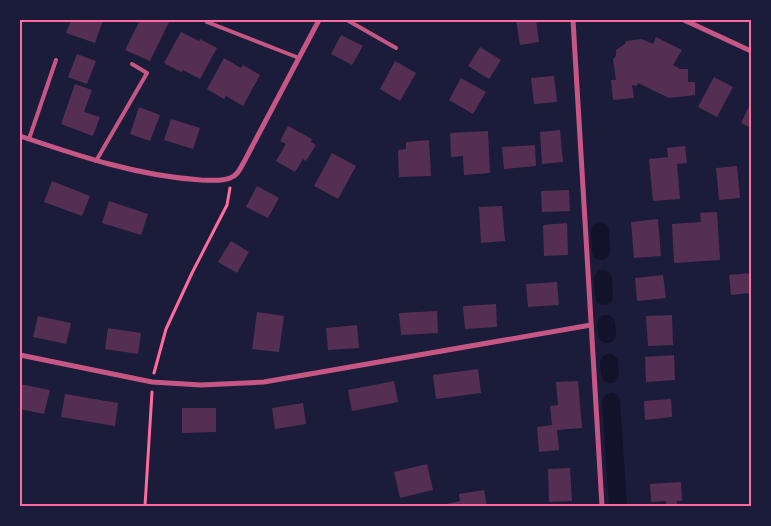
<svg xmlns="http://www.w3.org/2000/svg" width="771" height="526" font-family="Arial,sans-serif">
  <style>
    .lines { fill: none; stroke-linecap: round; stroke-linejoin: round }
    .canal { stroke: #12122b; stroke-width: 18 }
    .building { fill: #542f53 }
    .path { stroke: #ff6b9d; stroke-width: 3 }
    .service { stroke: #c65784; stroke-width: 4 }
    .minor { stroke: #c65784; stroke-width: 5 }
    .neatline { fill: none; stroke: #ff6b9d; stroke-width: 2 }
  </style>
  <rect width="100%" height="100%" fill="#1b1b3a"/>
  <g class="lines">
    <path class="canal" d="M600,231L601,251
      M603,279L604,296
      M606,324L607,334
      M609,363L610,374
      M611,402L618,506"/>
  </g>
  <path class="building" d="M71,20H103L95,43L66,33Z
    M140,20H170L150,61L125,50Z
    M516,20H536L539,42L520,45Z
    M181,32L199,41L200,39L217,48L200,79L183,70L181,72L164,63Z
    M341,35L363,46L352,65L331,54Z
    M656,37L682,50L673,65L679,68L678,69H688V82H695V95L669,98L638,83L637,86L632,85L634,98L613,100L611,80H616L613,59L616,56V50L625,44L626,41L642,39L653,44Z
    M480,47L501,60L489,79L468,66Z
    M77,54L96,61L87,84L68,77Z
    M224,58L241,68L243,65L260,75L243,106L226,96L224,99L207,89Z
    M395,61L416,73L400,101L380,89Z
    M554,76L557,102L534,104L531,78Z
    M714,77L733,87L717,117L698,107Z
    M461,78L486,92L473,114L449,100Z
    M75,84L92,90L84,112L100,117L93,136L61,124Z
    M751,102V128L741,123Z
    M139,107L160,115L150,141L130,134Z
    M171,119L200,128L193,149L164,140Z
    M288,126L312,139L311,142L316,145L306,161L303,159L295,172L276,161L286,144L280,141Z
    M560,130L563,162L542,164L540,132Z
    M488,131L490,173L464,175L463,156L451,157L450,133Z
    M429,140L431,176L399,177L398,150L406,149V142Z
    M535,145L536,166L504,169L502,147Z
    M685,146L687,163L677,164L680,199L653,201L649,159L668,157L667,148Z
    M332,153L356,166L338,199L314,186Z
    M737,166L740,198L719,200L716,168Z
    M52,181L90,196L82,216L44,202Z
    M257,186L279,198L268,218L246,207Z
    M569,190L570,211L542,212L541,191Z
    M109,201L148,214L141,235L102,223Z
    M502,206L505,241L481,243L479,207Z
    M717,212L720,260L674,263L672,224L701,222L700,213Z
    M658,219L661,256L634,258L631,222Z
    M567,223L568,255L544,256L543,225Z
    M231,241L249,252L237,273L218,262Z
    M751,273V293L731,295L729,275Z
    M663,275L666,298L637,301L635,278Z
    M557,282L559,305L528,307L526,284Z
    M496,304L497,327L465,329L463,306Z
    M437,311L438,333L401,335L399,313Z
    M257,312L284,316L279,352L252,349Z
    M672,315L673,345L648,346L646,316Z
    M38,316L71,323L66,344L33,337Z
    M357,325L359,348L328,350L326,328Z
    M108,328L141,333L138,354L105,349Z
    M674,355L675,380L646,382L645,357Z
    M478,369L481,393L436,399L433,375Z
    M394,381L398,402L352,411L348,390Z
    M578,381L582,428L557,430L559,450L539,452L537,427L552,425L550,406L558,405L556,382Z
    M20,384L50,390L44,414L20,409Z
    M65,394L118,403L115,426L61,417Z
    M671,399L672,417L645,420L644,401Z
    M303,403L306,424L275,429L272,408Z
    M182,408H216V432L182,433Z
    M427,464L433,490L400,498L394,472Z
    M570,468L572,501L549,502L548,469Z
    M681,482L682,501H677V506H667L666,501L651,502L650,484Z
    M484,490L487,506H438L460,501L459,494Z"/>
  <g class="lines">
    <path class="path" d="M154,373L166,329L192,273L227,205L230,188
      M145,506L152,392"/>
    <path class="service" d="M347,20L396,48
      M207,22L299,58
      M29,139L56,60
      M96,161L147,73L132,64"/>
    <path class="minor" d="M573,20L602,506
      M684,20L751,51
      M20,136C79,156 138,176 201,180C211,180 225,182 234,176C239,173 242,165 245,160L319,20
      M20,355L152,382L201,385L264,382L591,325"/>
  </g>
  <rect width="771" height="526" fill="none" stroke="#1b1b3a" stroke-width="42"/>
  <rect x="21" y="21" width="729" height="484" class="neatline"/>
</svg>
